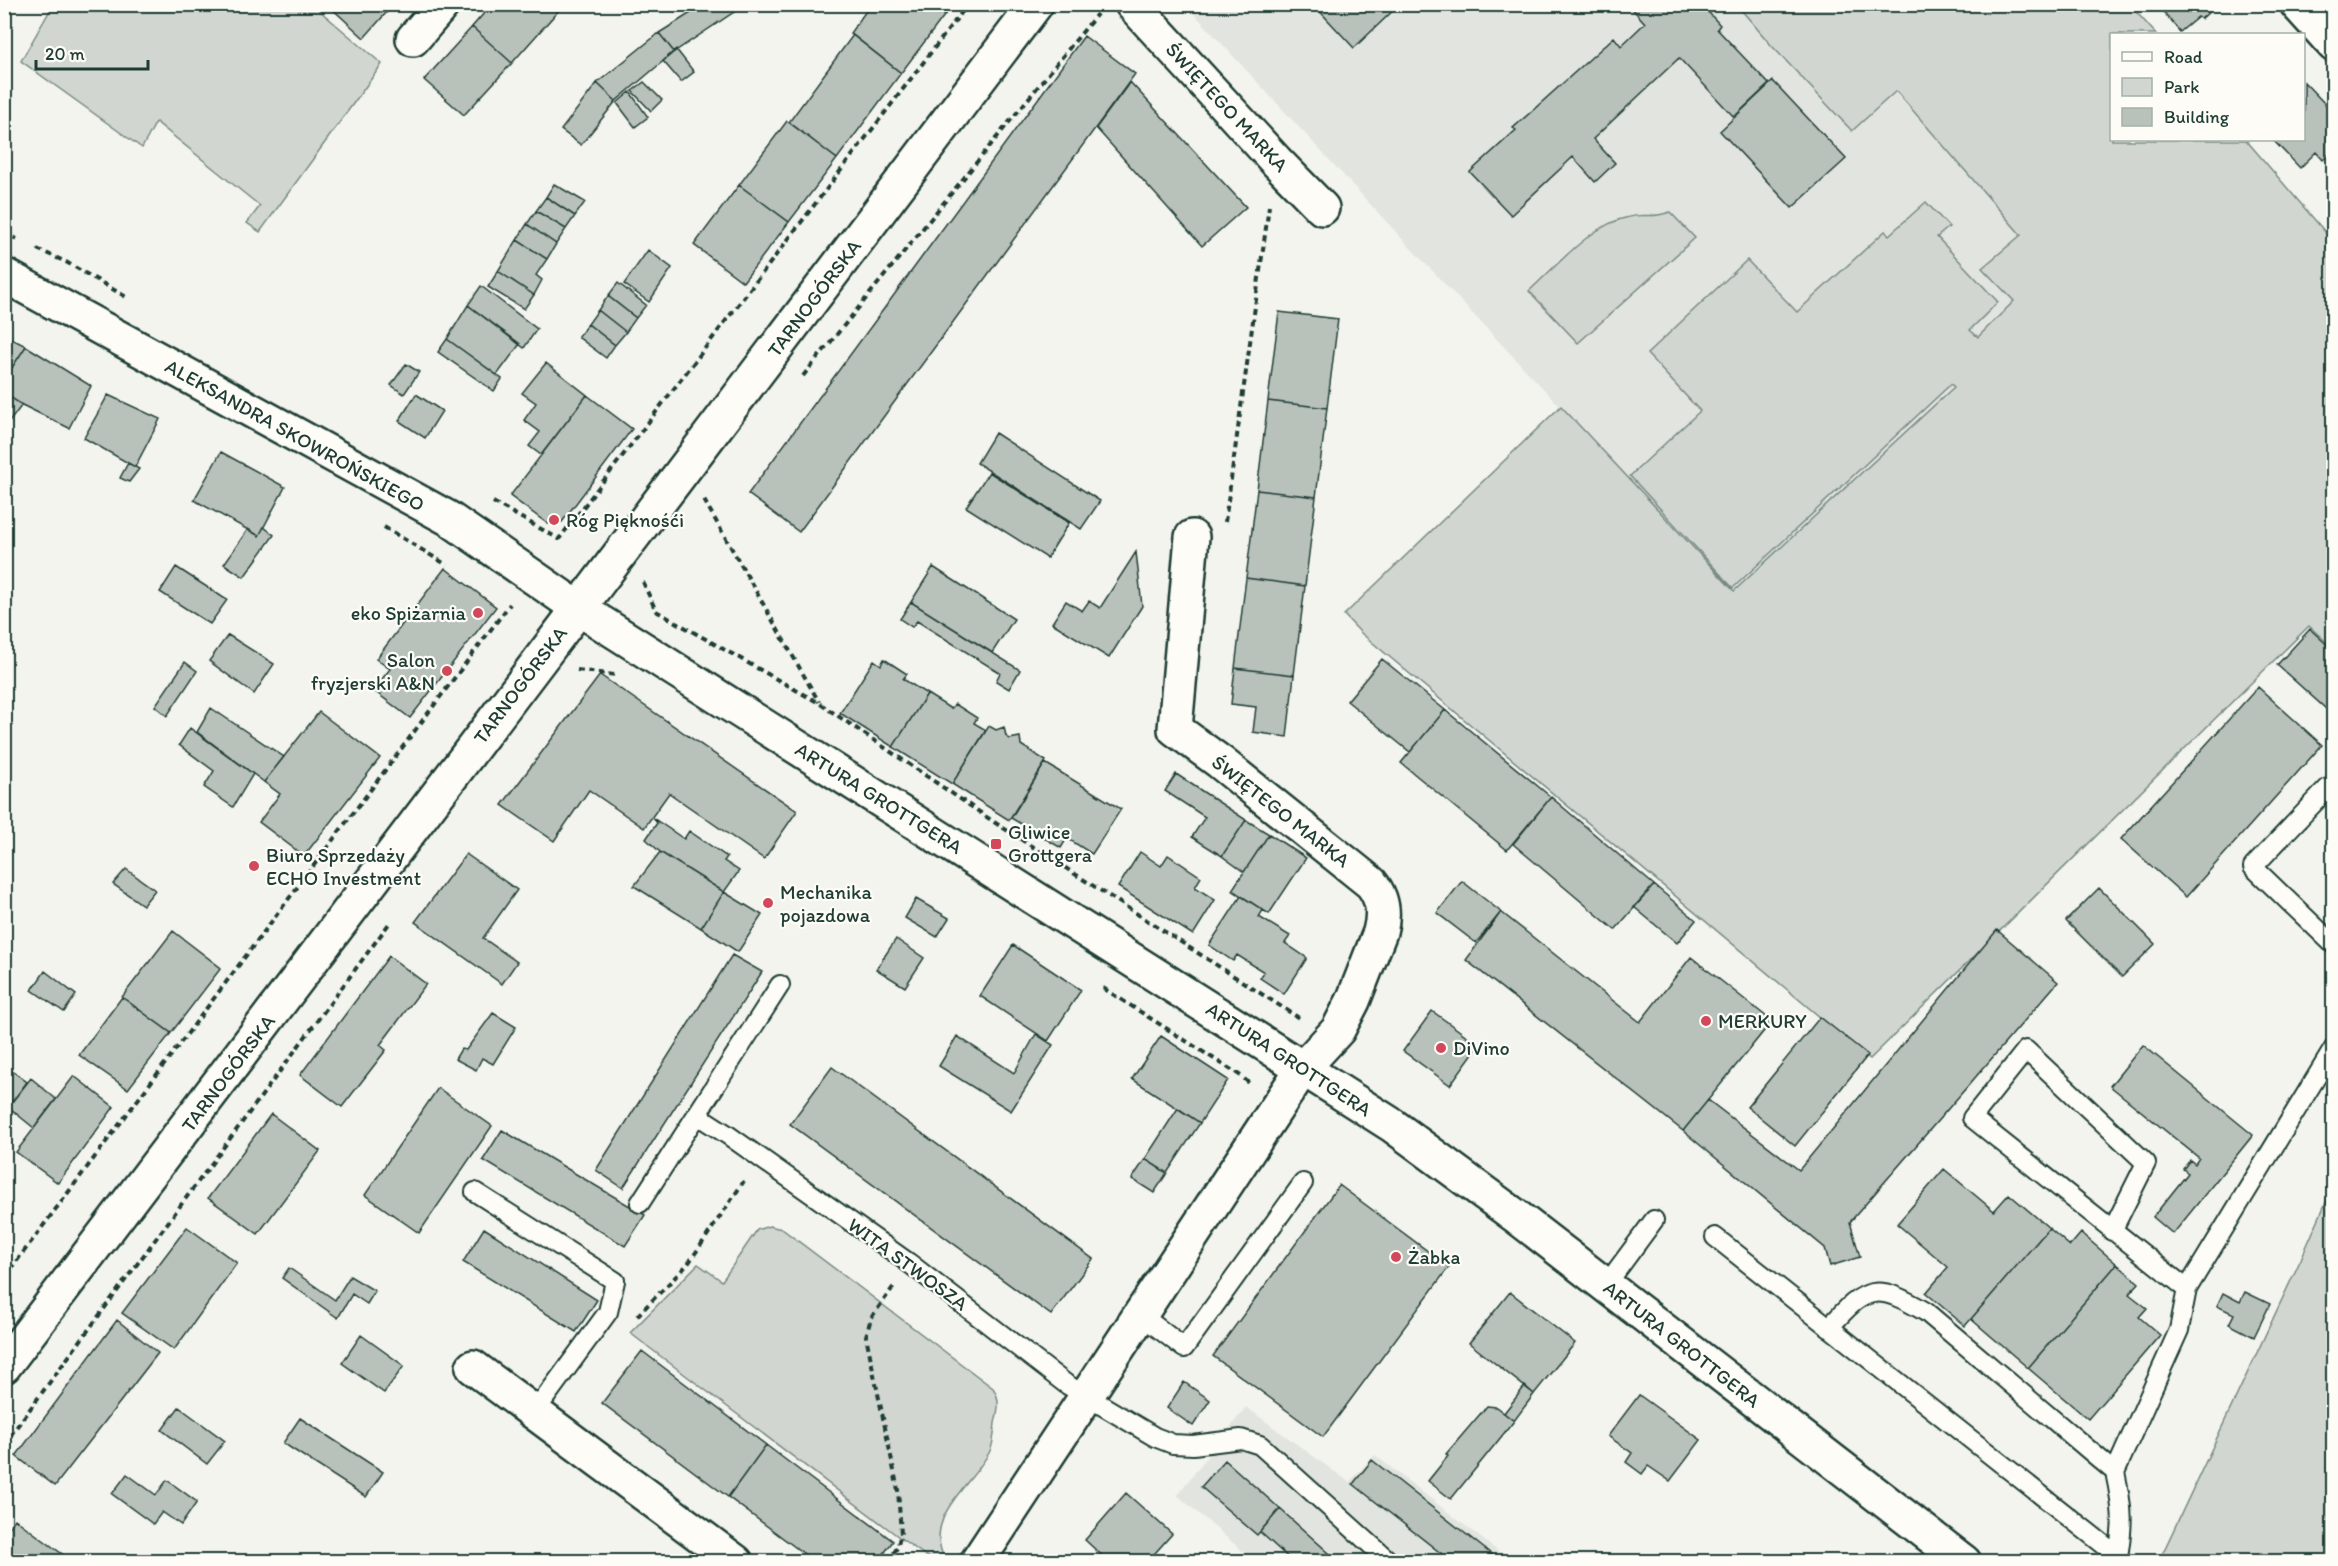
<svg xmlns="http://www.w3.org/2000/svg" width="2338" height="1566" font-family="Itim,sans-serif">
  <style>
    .built { fill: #e2e5df }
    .green { fill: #d1d6d1; stroke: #788a82; stroke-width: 1.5 }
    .building { fill: #b9c1bb; stroke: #1f3d34; stroke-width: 1.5 }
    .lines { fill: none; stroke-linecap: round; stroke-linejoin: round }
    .service-casing { stroke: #1f3d34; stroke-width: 22 }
    .minor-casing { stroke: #1f3d34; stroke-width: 38 }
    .tertiary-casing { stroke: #1f3d34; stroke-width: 38 }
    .secondary-casing { stroke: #1f3d34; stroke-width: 38 }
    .path { stroke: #1f3d34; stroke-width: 4; stroke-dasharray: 6 4.5; stroke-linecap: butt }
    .service { stroke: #fdfcf7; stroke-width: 18 }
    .minor { stroke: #fdfcf7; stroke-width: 33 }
    .tertiary { stroke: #fdfcf7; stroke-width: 33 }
    .secondary { stroke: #fdfcf7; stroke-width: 33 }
    .poi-dot { fill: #d1495b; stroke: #fdfcf7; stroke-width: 2 }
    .labels { text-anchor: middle; stroke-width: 4.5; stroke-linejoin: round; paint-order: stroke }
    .street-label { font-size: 20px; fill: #1f3d34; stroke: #fdfcf7 }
    .poi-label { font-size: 20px; fill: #1f3d34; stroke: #fdfcf7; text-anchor: start }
  </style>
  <rect width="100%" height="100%" fill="#f4f4ef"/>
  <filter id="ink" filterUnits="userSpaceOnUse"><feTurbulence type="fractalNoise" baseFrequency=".0167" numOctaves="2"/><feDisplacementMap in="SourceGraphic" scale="12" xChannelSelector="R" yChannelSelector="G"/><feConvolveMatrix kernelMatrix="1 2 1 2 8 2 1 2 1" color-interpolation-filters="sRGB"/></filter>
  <g filter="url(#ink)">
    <path class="built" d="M1186,5H1737L1771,45L1852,131L1895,90L2022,235L2015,301L1979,337L1993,351L1734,591L1405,242Z
      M1246,1407L1349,1482L1375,1455L1499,1552L1491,1562L1254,1561L1177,1495Z"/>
    <path class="green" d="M313,5L382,64L260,232L247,223L260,206L156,122L142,148L21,61L53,5Z
      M1737,5H2130L2156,34H2112V140H2246L2333,241V648L2309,626L1870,1059L1361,633L1344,615L1561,406L1734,591L1954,387L1951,384L1733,588L1630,476L1700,411L1647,354L1747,260L1797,312L1885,231L1889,235L1926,202L1949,227L1937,237L1998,302L1970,330L1978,337L2014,301L1982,268L2021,235L1896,91L1852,131L1771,45Z
      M1670,212L1695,238L1578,343L1529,291C1558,265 1591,224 1629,217C1645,213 1651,219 1670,212Z
      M2333,1170V1561H2159L2301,1259L2330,1193Z
      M769,1226L782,1229L993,1388C1001,1400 998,1410 995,1423C994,1432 994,1443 990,1451C972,1486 922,1516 945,1560L944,1561H933L899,1537L630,1333L698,1264L722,1281L757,1230Z"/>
    <path class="building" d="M327,4H394L364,38Z
      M492,4H553L559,10L512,63L472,27Z
      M705,4H746L674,52L659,33Z
      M871,4H953L901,73L850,33Z
      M1313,4H1400L1354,48Z
      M1628,4H1701L1720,25L1717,29L1769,84L1734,117L1679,58L1593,139L1615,163L1595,182L1573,157L1511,215L1470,172L1516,130L1513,128L1614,37L1621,46L1645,23Z
      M2157,4H2218L2201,19L2198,17L2180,32Z
      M472,27L512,63L464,115L424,80Z
      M659,33L674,52L616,101L597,83Z
      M853,35L901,73L837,159L789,122Z
      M1084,36L1135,74L799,532L748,494Z
      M676,49L694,72L681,82L663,61Z
      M1773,81L1846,159L1792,208L1720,131Z
      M644,82L662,100L651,111L632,91Z
      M1130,82L1246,207L1202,246L1096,128Z
      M2304,82L2326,105L2334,104V136L2329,141L2334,145V150L2323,160L2316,152L2300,168L2273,140H2304Z
      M597,83L616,101L581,145L561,130Z
      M630,92L648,117L635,127L617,103Z
      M787,121L837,159L789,222L739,185Z
      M554,184L585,202L575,216L546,197Z
      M739,185L789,222L743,282L694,245Z
      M546,197L575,216L566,229L536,211Z
      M536,211L566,229L556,244L527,224Z
      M527,224L556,244L547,259L517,240Z
      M517,240L547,259L536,275L542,280L534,295L498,271Z
      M648,250L672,268L649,302L624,284Z
      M498,271L534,295L524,309L488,287Z
      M618,283L646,305L636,318L608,296Z
      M481,286L537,329L524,348L468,305Z
      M608,296L636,318L626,332L598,310Z
      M468,305L520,344L497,375L447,339Z
      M598,310L626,332L615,345L588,324Z
      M1279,312L1338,319L1327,408L1268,401Z
      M588,324L615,345L606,358L578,337Z
      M4,335L26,346L4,380Z
      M447,339L502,379L494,391L438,352Z
      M26,346L91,386L69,428L22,405L4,393V380Z
      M546,363L587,395L541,455L529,446L540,432L524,420L536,403L522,393Z
      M406,364L419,372L404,394L391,385Z
      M4,393L22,405L4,429Z
      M416,394L442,411L425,438L399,421Z
      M108,395L160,419L135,467L84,438Z
      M587,395L632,429L562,522L548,524L510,496Z
      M1268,401L1327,408L1316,497L1257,490Z
      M995,433L1100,501L1081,529L977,463Z
      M221,452L285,487L259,536L194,500Z
      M128,463L139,469L129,482L120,478Z
      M989,472L1069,523L1047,558L966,507Z
      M1257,490L1316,497L1305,586L1246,578Z
      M264,527L274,535L244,577L224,564L248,529L259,536Z
      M1136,552L1142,606L1109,658L1052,623L1066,601L1082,611L1089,601L1100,608Z
      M176,567L227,600L210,624L160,592Z
      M933,567L1014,619L992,653L911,602Z
      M445,568L496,607L410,718L373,690L390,669L376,659Z
      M1246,578L1305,586L1294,675L1235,668Z
      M911,602L1020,670L1009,689L996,681L1000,673L917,621L912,627L900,619Z
      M2310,629L2334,651V716L2277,665Z
      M228,635L274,664L254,694L209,661Z
      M884,659L907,674L903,679L927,694L893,747L840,713L874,660L881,665Z
      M1382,659L1445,710L1410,752L1347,701Z
      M185,662L197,671L167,716L155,706Z
      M1235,668L1294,675L1287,737L1253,732L1256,707L1231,704Z
      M600,675L797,811L764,859L669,793L644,828L589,790L554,841L502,805Z
      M2258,687L2322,745L2186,897L2121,839Z
      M927,694L951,709L955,704L977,718L974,723L986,730L952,784L893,747Z
      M211,708L284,757L264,782L197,732Z
      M1445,710L1551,797L1507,850L1401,763Z
      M319,712L380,758L304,856L259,822L280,794L264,782Z
      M989,726L996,730L1004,727L1006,736L1010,739L1020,737L1021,745L1046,761L1009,820L952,784Z
      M190,728L253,774L233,807L204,787L214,771L179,745Z
      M1045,763L1121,809L1092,854L1067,838L1061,848L1011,818Z
      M1176,774L1246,820L1222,856L1192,837L1205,817L1165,791Z
      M1551,797L1654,885L1615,930L1513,844Z
      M653,818L684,839L689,831L727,857L724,861L739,871L724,892L660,852L646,839L657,823Z
      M1246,820L1269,834L1244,872L1222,856Z
      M1269,834L1306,858L1269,914L1232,890Z
      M660,852L724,892L701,928L634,886Z
      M1140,852L1161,866L1168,855L1201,877L1195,887L1215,900L1193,935L1118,887Z
      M466,854L517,890L483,938L517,962L502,984L415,922Z
      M126,869L155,890L143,905L113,884Z
      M1462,881L1501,912L1476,943L1437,913Z
      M1654,885L1696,920L1677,943L1634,907Z
      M2099,888L2155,944L2122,977L2066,921Z
      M724,892L762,915L738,952L701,928Z
      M1241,896L1263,910L1259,917L1290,936L1285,943L1307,958L1284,994L1260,978L1264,972L1237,955L1233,961L1209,945Z
      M916,899L949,918L937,937L905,918Z
      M1501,912L1640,1022L1691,957L1772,1021L1683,1131L1466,960Z
      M1997,930L2058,982L1850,1222L1860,1257L1830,1266L1825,1248L1683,1131L1708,1100L1799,1170Z
      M173,931L221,968L171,1033L122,997Z
      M896,939L924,958L905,987L876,969Z
      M1013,945L1081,990L1048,1041L980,996Z
      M732,955L762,972L623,1188L596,1170Z
      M389,956L426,984L380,1045L386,1050L342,1107L300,1075Z
      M45,971L76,995L64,1012L32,990Z
      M122,997L171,1033L128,1089L79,1055Z
      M1432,1011L1479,1045L1450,1085L1403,1051Z
      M493,1013L516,1027L493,1064L482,1058L476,1070L455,1059L461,1049L466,1050Z
      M1820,1017L1868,1055L1795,1146L1747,1107Z
      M1036,1034L1053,1045L1011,1111L939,1066L957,1036L1014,1073Z
      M1161,1036L1228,1080L1200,1123L1132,1079Z
      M2143,1045L2253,1135L2173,1234L2153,1217L2188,1173L2183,1169L2190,1160L2195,1164L2199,1158L2110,1086Z
      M4,1065L27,1082L12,1102L4,1097Z
      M832,1067L1093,1259L1051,1315L790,1124Z
      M74,1076L114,1107L58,1183L16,1152Z
      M31,1078L56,1099L34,1128L8,1107Z
      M438,1088L492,1126L419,1233L365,1195Z
      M1178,1108L1200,1123L1167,1173L1145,1159Z
      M271,1114L320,1151L258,1234L208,1198Z
      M502,1130L645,1215L625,1246L483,1160Z
      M1145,1159L1167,1173L1154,1193L1132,1179Z
      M1944,1169L1994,1211L2009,1194L2049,1228L1965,1326L1926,1293L1948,1267L1897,1224Z
      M1339,1185L1449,1267L1323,1437L1213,1356Z
      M187,1227L237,1263L174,1350L122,1313Z
      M484,1228L597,1300L576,1332L463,1262Z
      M2049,1228L2070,1246L2081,1233L2117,1264L2028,1368L1971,1319Z
      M2117,1264L2139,1283L2129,1294L2147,1308L2139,1317L2160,1335L2088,1419L2028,1368Z
      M289,1268L335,1300L350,1276L375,1291L367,1304L352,1294L338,1318L282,1278Z
      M1510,1292L1575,1343L1534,1394L1469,1343Z
      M2245,1292L2270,1304L2254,1337L2229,1324L2234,1314L2217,1306L2223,1293L2240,1302Z
      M117,1320L158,1353L55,1486L16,1456Z
      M361,1335L404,1366L384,1393L342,1363Z
      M642,1351L766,1445L728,1497L602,1403Z
      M1184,1382L1210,1400L1193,1426L1167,1408Z
      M1525,1386L1534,1394L1514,1421L1504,1413Z
      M1639,1395L1701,1440L1670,1481L1648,1466L1642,1474L1626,1462L1632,1453L1608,1436Z
      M1487,1406L1496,1407L1514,1421L1451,1499L1428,1481L1448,1456L1446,1454Z
      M179,1407L225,1441L207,1464L162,1430Z
      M300,1418L383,1472L366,1497L283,1443Z
      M766,1445L893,1541L878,1562H815L728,1497Z
      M1225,1460L1280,1509L1257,1535L1201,1487Z
      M1372,1460L1495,1557L1491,1562H1452L1353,1484Z
      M127,1474L156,1495L167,1480L197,1502L181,1525L162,1512L153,1524L112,1494Z
      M1126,1493L1172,1534L1147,1562H1109L1085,1540Z
      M1280,1509L1339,1562H1293L1260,1532Z
      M15,1519L73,1562H4V1534Z"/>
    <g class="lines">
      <g class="service-casing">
        <path id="service" d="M2334,793L2328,788L2253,867L2334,945
          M697,1115L728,1135L909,1263L1066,1384L1155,1437L1173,1444L1193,1445L1241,1439L1260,1445L1390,1562
          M475,1192L615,1281L608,1312L534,1413
          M640,1203L780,985
          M2112,1231L2146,1163L2026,1050L1972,1118L2187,1289
          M1715,1237L2118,1556
          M1606,1285L1654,1220
          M1141,1315L1184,1348L1303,1183
          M1829,1328C1866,1285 1877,1283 1926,1312L2115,1472C2123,1509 2124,1524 2117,1562
          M2115,1472L2179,1330L2187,1289L2334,1048"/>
      </g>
      <g class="minor-casing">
        <path id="minor" d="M1132,4L1276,161L1322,208
          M2297,4L2334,45
          M413,39L443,4
          M473,1367L736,1562
          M977,1562L1303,1068L1338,1030L1353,1001L1380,932C1385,913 1383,898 1371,883L1220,762L1175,729L1192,537"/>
      </g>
      <g class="tertiary-casing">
        <path id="tertiary" d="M4,275L448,518L578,608L1392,1125L1517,1217L1964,1562"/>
      </g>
      <g class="secondary-casing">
        <path id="secondary" d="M4,1366C350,913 691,458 1036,4"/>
      </g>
      <path class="path" d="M4,233L17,239
        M37,249L66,262L128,298
        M803,376L1097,14
        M704,500L819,702
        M493,502L559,539L968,4
        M1225,522L1269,206
        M384,527L447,565
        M643,582L656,611L819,703L994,822L1299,1018
        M577,670L615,675
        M1103,988L1241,1076L1250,1084
        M4,1278L510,604
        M637,1316L688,1264L744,1181
        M4,1444L391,921
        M888,1562L897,1548L901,1534L898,1490L866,1336L871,1318L894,1286
        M2328,1562L2334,1555"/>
      <use href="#service" class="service"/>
      <use href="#minor" class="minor"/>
      <use href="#tertiary" class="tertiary"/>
      <use href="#secondary" class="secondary"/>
    </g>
  </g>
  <g class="poi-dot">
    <circle cx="554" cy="520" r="6"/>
    <circle cx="478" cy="613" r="6"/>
    <circle cx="447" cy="671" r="6"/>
    <rect x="990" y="838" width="12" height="12" rx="3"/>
    <circle cx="254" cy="866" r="6"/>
    <circle cx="768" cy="903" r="6"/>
    <circle cx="1706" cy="1021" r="6"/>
    <circle cx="1441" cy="1048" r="6"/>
    <circle cx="1396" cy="1257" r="6"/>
  </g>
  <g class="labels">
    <g class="street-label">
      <text transform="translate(1227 107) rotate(47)" y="7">ŚWIĘTEGO MARKA</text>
      <text transform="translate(814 298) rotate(-53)" y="7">TARNOGÓRSKA</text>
      <text transform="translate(295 435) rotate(29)" y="7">ALEKSANDRA SKOWROŃSKIEGO</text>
      <text transform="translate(520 685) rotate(-53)" y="7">TARNOGÓRSKA</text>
      <text transform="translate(879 798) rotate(32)" y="7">ARTURA GROTTGERA</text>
      <text transform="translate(1281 811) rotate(38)" y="7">ŚWIĘTEGO MARKA</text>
      <text transform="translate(1289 1059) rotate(33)" y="7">ARTURA GROTTGERA</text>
      <text transform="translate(228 1073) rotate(-53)" y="7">TARNOGÓRSKA</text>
      <text transform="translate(908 1264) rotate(36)" y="7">WITA STWOSZA</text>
      <text transform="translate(1682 1344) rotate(38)" y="7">ARTURA GROTTGERA</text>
    </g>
    <g class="poi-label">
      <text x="566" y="527">Róg Pięknośći</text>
      <text x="466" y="620" text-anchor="end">eko Spiżarnia</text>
      <text x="435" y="667" text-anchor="end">Salon<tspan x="435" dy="23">fryzjerski A&amp;N</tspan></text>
      <text x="1008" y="839">Gliwice<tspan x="1008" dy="23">Grottgera</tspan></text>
      <text x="266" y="862">Biuro Sprzedaży<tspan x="266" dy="23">ECHO Investment</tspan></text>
      <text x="780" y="899">Mechanika<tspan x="780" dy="23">pojazdowa</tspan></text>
      <text x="1718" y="1028">MERKURY</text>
      <text x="1453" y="1055">DiVino</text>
      <text x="1408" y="1264">Żabka</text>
    </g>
  </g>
  <rect width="2338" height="1566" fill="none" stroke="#fdfcf7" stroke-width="24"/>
  <rect x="12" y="12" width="2314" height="1542" fill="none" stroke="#1f3d34" stroke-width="2" filter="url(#ink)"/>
  <rect x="2110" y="33" width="195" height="108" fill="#fdfcf7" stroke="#a4b0a9" stroke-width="1.5"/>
  <rect x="2122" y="52" width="30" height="9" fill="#fdfcf7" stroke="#a4b0a9" stroke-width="1.5"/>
  <text x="2164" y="63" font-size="18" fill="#1f3d34">Road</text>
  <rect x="2122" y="78" width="30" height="18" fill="#d1d6d1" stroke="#a4b0a9" stroke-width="1.5"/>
  <text x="2164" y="93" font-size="18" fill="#1f3d34">Park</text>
  <rect x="2122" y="108" width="30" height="18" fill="#b9c1bb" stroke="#a4b0a9" stroke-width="1.5"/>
  <text x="2164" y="123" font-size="18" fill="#1f3d34">Building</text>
  <path d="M36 60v9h112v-9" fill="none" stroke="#1f3d34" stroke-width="3"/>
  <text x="45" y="60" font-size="18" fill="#1f3d34" stroke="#fdfcf7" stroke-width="4.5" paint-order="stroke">20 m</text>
</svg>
